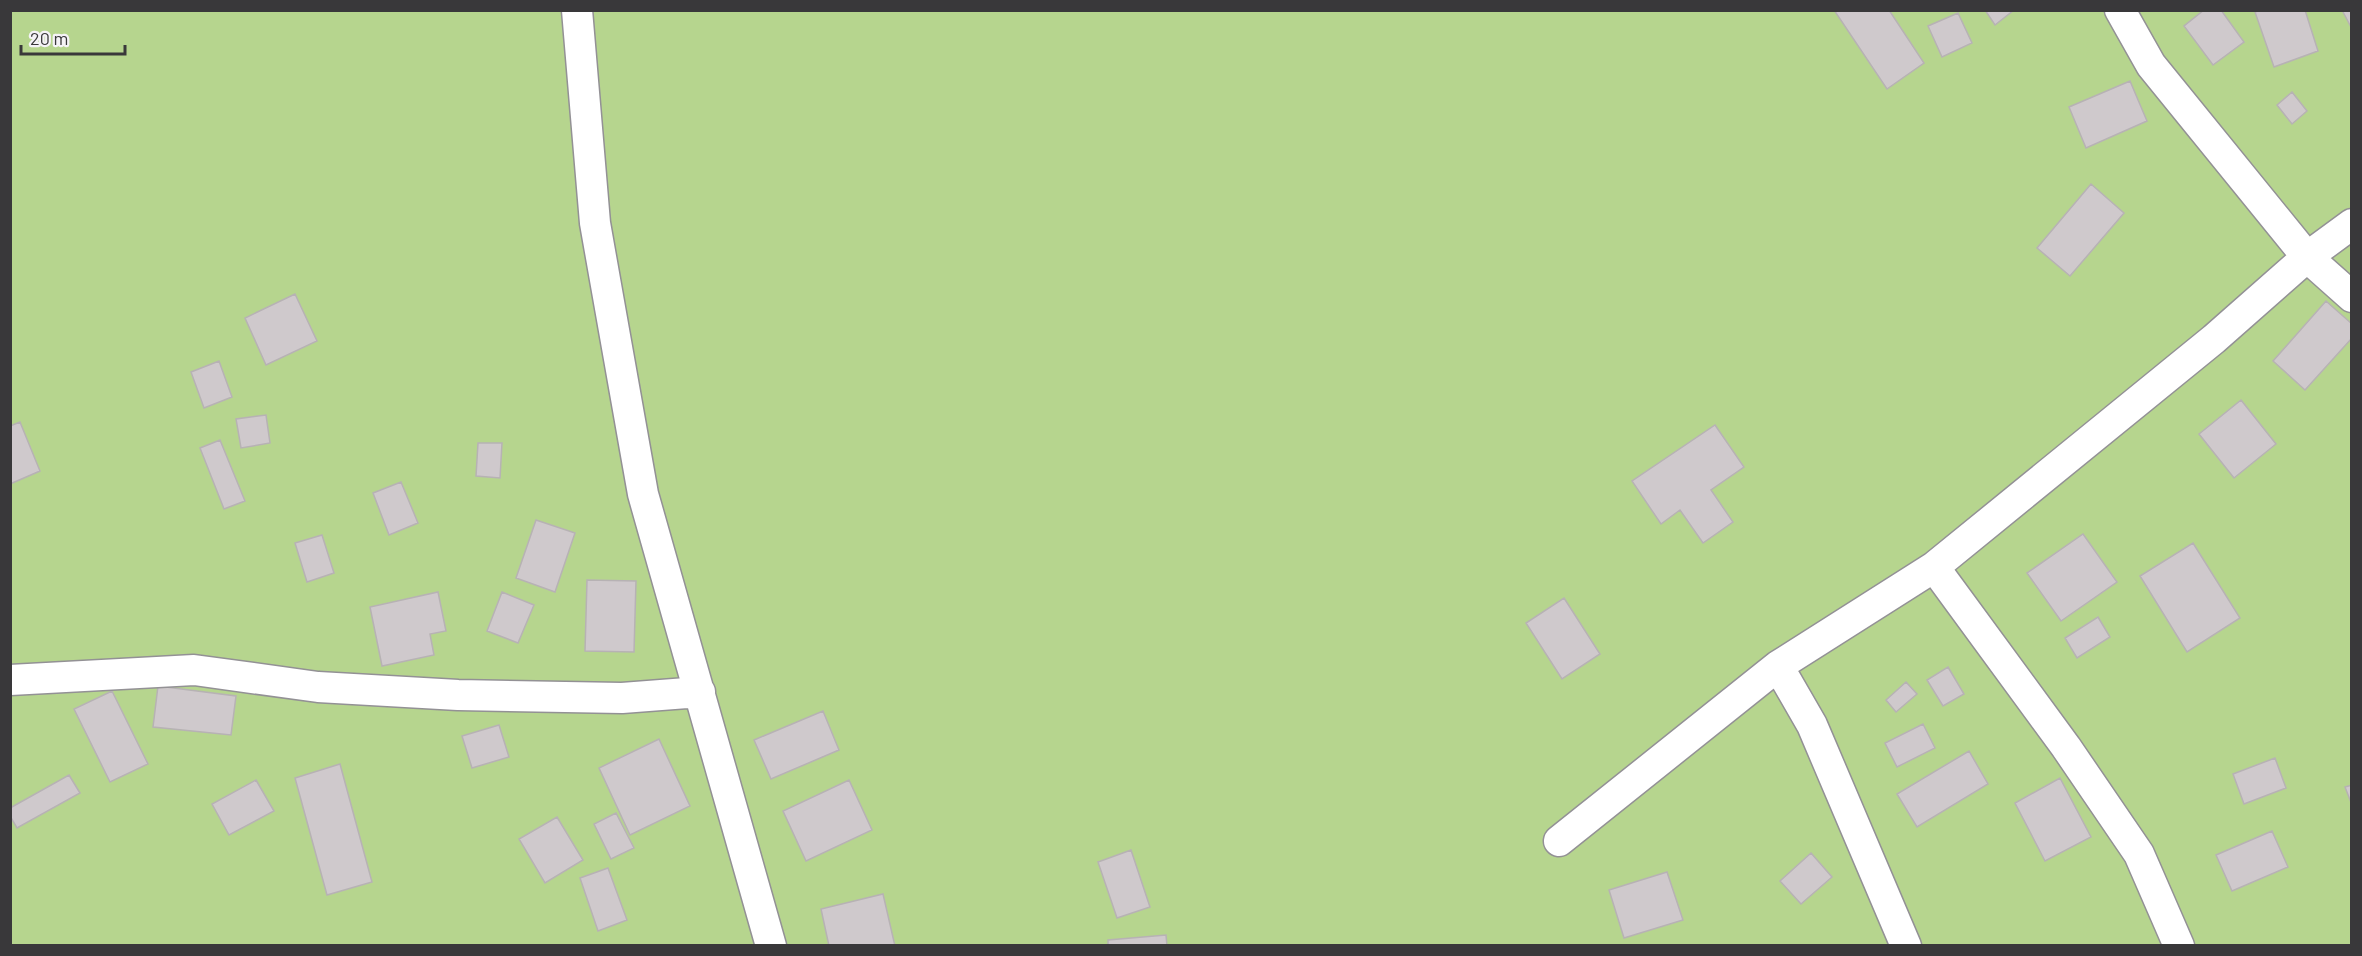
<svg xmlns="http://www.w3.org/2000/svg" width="2362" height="956" font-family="Barlow,sans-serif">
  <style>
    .green { fill: #b6d58e }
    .building { fill: #cfc9cc; stroke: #b7b2b4; stroke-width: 1.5 }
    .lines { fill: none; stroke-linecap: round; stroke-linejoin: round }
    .street-casing { stroke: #939195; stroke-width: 33 }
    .street { stroke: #fff; stroke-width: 30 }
  </style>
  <rect width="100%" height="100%" fill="#f5f3f7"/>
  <path class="green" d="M11,11H2351V945H11Z"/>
  <path class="building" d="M1834,10H1889L1924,63L1887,89Z
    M1985,10H2014L1995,25Z
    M2204,10H2221L2244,42L2213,65L2184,26Z
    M2260,10H2305L2318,51L2274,67L2255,12Z
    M2342,10H2352V29Z
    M1958,13L1972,43L1942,57L1928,26Z
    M2130,81L2147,121L2086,148L2069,107Z
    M2292,92L2307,111L2292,124L2277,105Z
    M2091,184L2124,213L2070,276L2037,248Z
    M295,294L317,341L266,365L245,318Z
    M2326,301L2352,324V338L2305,390L2273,361Z
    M219,361L232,397L204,408L191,372Z
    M2241,400L2276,444L2234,478L2199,434Z
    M266,415L270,443L241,448L236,419Z
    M20,422L40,471L10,484V426Z
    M1715,425L1744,467L1711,490L1733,522L1703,543L1680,510L1661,524L1632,481Z
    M220,440L245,501L224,509L200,448Z
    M478,443H502L500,478L476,476Z
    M401,482L418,523L389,535L373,493Z
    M536,520L575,533L555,592L516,578Z
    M2083,534L2117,582L2061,621L2027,573Z
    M322,535L334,573L307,582L295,543Z
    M2193,543L2240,618L2187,652L2140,576Z
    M587,580L636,581L634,652L585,651Z
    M438,592L446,631L430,634L434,655L382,666L370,607Z
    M502,592L534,605L518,643L487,631Z
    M1564,598L1600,654L1562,679L1526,623Z
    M2098,617L2110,637L2077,658L2065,638Z
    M1948,667L1964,694L1943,706L1927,680Z
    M1906,682L1917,694L1896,712L1886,700Z
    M158,686L236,696L231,735L153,727Z
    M112,691L148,764L110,782L74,709Z
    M823,711L839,750L771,779L754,740Z
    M1923,724L1935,748L1897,767L1885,743Z
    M499,725L509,757L472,768L462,736Z
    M659,739L690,806L630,835L599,768Z
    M1969,751L1988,784L1917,827L1897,794Z
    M2275,758L2286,788L2244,804L2233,774Z
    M340,764L372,882L327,895L295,778Z
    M69,775L80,793L17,828L10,816V808Z
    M2060,778L2091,837L2045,861L2015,803Z
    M256,780L274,811L229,835L212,804Z
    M849,780L872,830L806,861L783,811Z
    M2352,785V805L2345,787Z
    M616,813L634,848L611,859L594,824Z
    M557,817L583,860L545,883L519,839Z
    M2272,831L2288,867L2232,891L2216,855Z
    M1131,850L1150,907L1117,918L1098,862Z
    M1811,853L1832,877L1801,904L1780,881Z
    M608,868L627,920L598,931L580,878Z
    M1667,872L1683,920L1624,938L1609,890Z
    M883,894L895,946H829L821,909Z
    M1166,935L1167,946H1108V940Z"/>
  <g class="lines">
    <g class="street-casing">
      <path id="street" d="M577,10L595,223L643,494L771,946
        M2120,10L2151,65L2307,257L2352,297
        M1934,567L2066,747L2139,854L2179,946
        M1778,666L1812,725L1906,946
        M10,680L194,670L318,687L458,695L622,698L700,692
        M1559,841L1778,666L1934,567L2214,339L2307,257L2352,224"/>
    </g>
    <use href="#street" class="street"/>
  </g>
  <rect width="2362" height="956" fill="none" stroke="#39383a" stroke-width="24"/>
  <path d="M21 45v9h104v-9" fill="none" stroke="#39383a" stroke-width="3"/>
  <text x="30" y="45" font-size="18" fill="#39383a" stroke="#f5f3f7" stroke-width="4.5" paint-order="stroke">20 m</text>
</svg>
